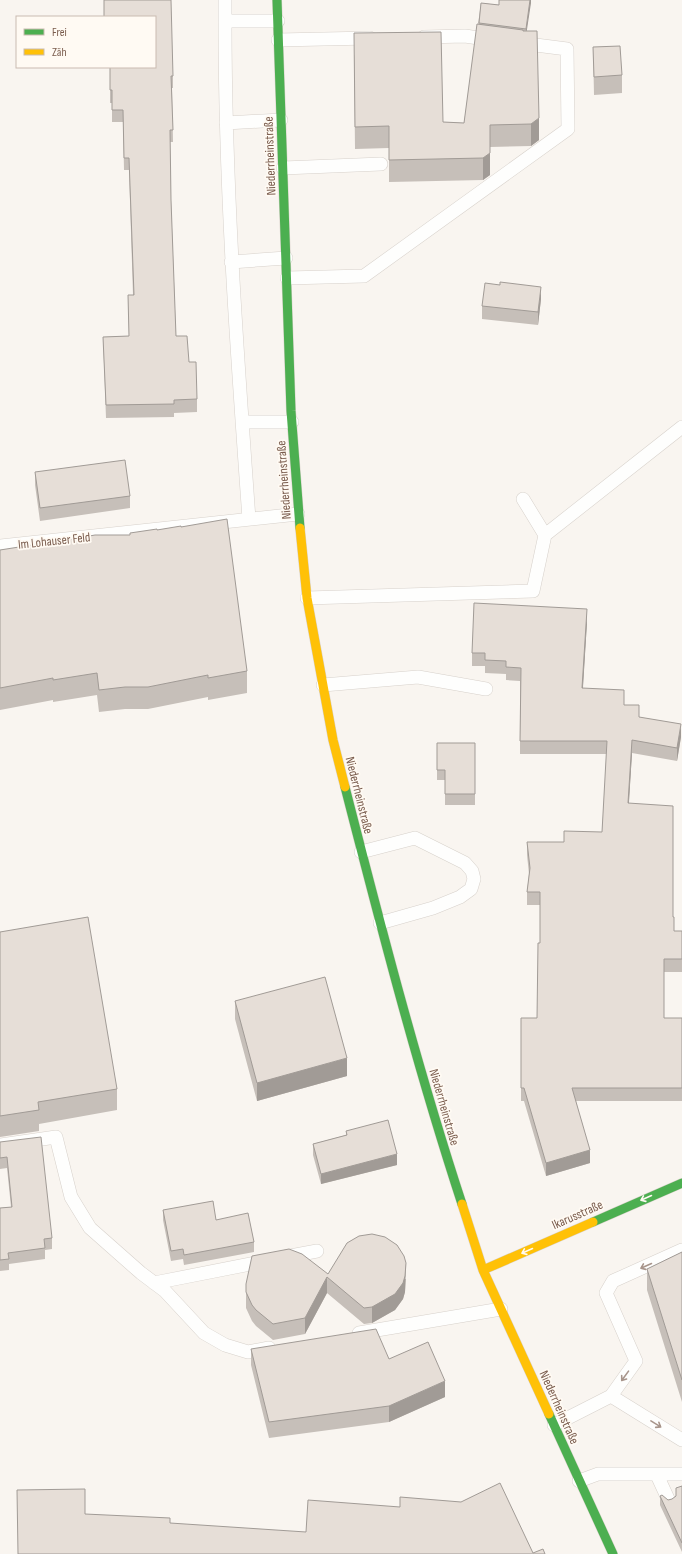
<svg xmlns="http://www.w3.org/2000/svg" width="682" height="1554" font-family="'Sofia Sans Condensed',sans-serif">
  <style>
    .lines { fill: none; stroke-linecap: round; stroke-linejoin: round }
    .lane-casing { stroke: #d7d1cb; stroke-width: 14 }
    .fast-casing { stroke: #d9d2cb; stroke-width: 10 }
    .slow-casing { stroke: #d9d2cb; stroke-width: 10 }
    .lane { stroke: #fefefd; stroke-width: 13 }
    .fast { stroke: #4caf50; stroke-width: 9 }
    .slow { stroke: #ffc107; stroke-width: 9 }
    .wall { fill: #c6bfb9 }
    .shaded-wall { fill: #a19b96 }
    .building { fill: #e6ded7; stroke: #a19b96 }
    .oneway { stroke: #fffaf3 }
    .oneway2 { stroke: #a8958b }
    .labels { text-anchor: middle; stroke-width: 3.5; stroke-linejoin: round; paint-order: stroke }
    .street-label { font-size: 13px; fill: #7a5c4d; stroke: #fffaf3 }
  </style>
  <rect width="100%" height="100%" fill="#f9f5f0"/>
  <g class="lines">
    <g class="lane-casing">
      <path id="lane" d="M225,0V21H278
        M225,21C225,188 237,353 249,519
        M424,37L465,36L492,40
        M278,40L370,38
        M226,123L281,120
        M283,168L381,164
        M231,262L286,258
        M287,278L364,276L568,129L567,49L520,43
        M242,422H292
        M523,499L545,535
        M0,546L298,514
        M307,598L533,591L545,535L682,427
        M323,685L418,677L486,689
        M361,852L415,838L465,863L472,871L474,879L471,889L460,897L433,908L380,923
        M0,1145L56,1137L71,1197L90,1228L141,1273L165,1291L204,1333L225,1345L248,1352L269,1348
        M285,1257L317,1251
        M154,1283L266,1261
        M359,1333L501,1309
        M611,1396L682,1440
        M554,1425L611,1396L636,1361L606,1293L613,1281L682,1250
        M657,1475L669,1501
        M579,1481L598,1474H682"/>
    </g>
    <g class="fast-casing">
      <path id="fast" d="M277,0L291,411L300,528
        M345,787C381,927 417,1067 462,1204
        M593,1222L682,1183
        M549,1414L613,1554"/>
    </g>
    <g class="slow-casing">
      <path id="slow" d="M300,528L307,598L333,740L345,787
        M462,1204L483,1270L549,1414
        M483,1270L593,1222"/>
    </g>
    <use href="#lane" class="lane"/>
    <use href="#fast" class="fast"/>
    <use href="#slow" class="slow"/>
  </g>
  <path class="wall" d="M531,0L526,31L539,140L531,146L490,147V175L483,180L389,182V148L355,149L354,55L443,122L464,123L481,3L499,5Z
    M593,47L622,75V93L594,95Z
    M110,67H155L173,76V88H172L173,142H170L171,200L176,336L189,362L197,399V412L174,413V417L106,418L103,337L129,336L128,295H133L129,170H124L123,122H112V103H110Z
    M541,299L538,325L482,319V306Z
    M35,472L130,496V508L40,521L35,485Z
    M157,530L247,671V693L208,700V697L148,709H125L99,712L97,695L53,702V700L0,710V550L130,535Z
    M587,622L583,688L624,705L639,717L681,737L677,761L632,753L629,803L673,917L674,931H682V972H664V1018H682V1101H576L590,1163L546,1176L524,1101H521V1018H537L540,943V905H527V892L529,874L527,855V842H564L602,832L607,754H520V681L506,680V674L485,673V666H472V653Z
    M437,743H475V805H445V780H437Z
    M0,932L117,1089V1110L39,1124V1131L0,1137Z
    M235,1001L347,1076L257,1101L235,1019Z
    M346,1131L397,1165L321,1184L313,1155V1144L346,1135Z
    M0,1142L52,1238V1249L45,1250V1259L9,1264V1270L0,1271V1208L11,1207L7,1168L0,1169Z
    M163,1210L216,1220L254,1242V1252L184,1265L183,1259L171,1261L163,1220Z
    M682,1252V1402L647,1290V1269Z
    M328,1274L406,1279L405,1292L403,1299L395,1310L372,1323L364,1324L327,1293L305,1334L273,1340L256,1326L252,1321L246,1308V1284Z
    M251,1349L445,1397L389,1422L269,1438L251,1365Z
    M682,1486V1552L660,1505V1496L668,1500L672,1499L676,1496Z"/>
  <path class="shaded-wall" d="M530,0H531V3L526,36V29Z
    M539,118V140L531,146V124Z
    M490,153V175L483,180V158Z
    M541,287V299L538,325V312Z
    M587,609V622L582,701V688Z
    M681,724V737L677,761V748Z
    M632,740V753L628,816V803Z
    M347,1058V1076L257,1101V1083Z
    M590,1150V1163L546,1176V1163Z
    M397,1154V1165L321,1184V1174Z
    M406,1263L405,1292L403,1299L395,1310L372,1323V1307Z
    M327,1277V1293L305,1334V1318Z
    M445,1381V1397L389,1422V1406Z"/>
  <path class="building" d="M104,0H171L173,76H171L173,130H170L171,200L176,336H187L189,362H196L197,399L174,400V404L106,405L103,337L129,336L128,295H134L129,158H124L123,110H112V90H110V67H155V17H104Z
    M499,0H530L526,29L479,23L481,3L499,5Z
    M477,24L523,30V31H537L539,118L531,124L490,125V153L483,158L389,160V126L355,127L354,33L441,32L443,122L464,123Z
    M620,46L622,75L594,77L593,47Z
    M500,282L541,287L538,312L482,306L485,283L500,285Z
    M125,460L130,496L40,508L35,472Z
    M227,519L247,671L208,678V675L148,687H125L99,690L97,673L53,680V678L0,688V550L38,544V545L95,535H130V533L157,529V530L181,526V527Z
    M474,603L587,609L582,688L624,690V705H639V717L681,724L677,748L632,740L628,803L673,806V917H674V931H682V959H664V1018H682V1088H572L590,1150L546,1163L524,1088H521V1018H537L538,943H540V892H527L530,868L527,842H564V831L602,832L607,741H520L521,668L506,667V661L485,660V653H472Z
    M437,743H475V794H445V770H437Z
    M88,917L117,1089L38,1102L39,1110L0,1116V932Z
    M325,977L347,1058L257,1083L235,1001Z
    M388,1120L397,1154L321,1174L313,1144L347,1135L346,1131Z
    M41,1137L52,1238L44,1239L45,1248L8,1253L9,1259L0,1260V1208L12,1207L7,1157L0,1158V1142Z
    M213,1201L216,1220L248,1213L254,1242L184,1255L183,1249L171,1251L163,1210Z
    M372,1234L385,1237L397,1245L404,1256L406,1263L405,1276L403,1283L395,1294L372,1307L364,1308L327,1277L305,1318L273,1324L256,1310L252,1305L246,1292V1284L252,1256L289,1249L302,1254L328,1274L347,1243L359,1236Z
    M682,1252V1380L647,1269Z
    M376,1329L389,1359L428,1342L445,1381L389,1406L269,1422L251,1349Z
    M500,1483L533,1553L543,1549L545,1554H18L17,1490L85,1489V1514L170,1518V1523L306,1532L308,1500L400,1507V1497L461,1502Z
    M682,1486V1543L660,1496L662,1495L668,1500L672,1499L676,1496V1488Z"/>
  <defs><path id="oneway-shaft" d="M-6 0H5M1.5-3L5.5 0L1.5 3" fill="none" stroke-width="1.6" stroke-linecap="round" stroke-linejoin="round"/></defs>
  <g class="oneway">
    <use href="#oneway-shaft" transform="translate(646 1198) rotate(156)"/>
    <use href="#oneway-shaft" transform="translate(527 1251) rotate(156)"/>
  </g>
  <g class="oneway2">
    <use href="#oneway-shaft" transform="translate(646 1266) rotate(156)"/>
    <use href="#oneway-shaft" transform="translate(625 1376) rotate(126)"/>
    <use href="#oneway-shaft" transform="translate(656 1424) rotate(32)"/>
  </g>
  <g class="labels">
    <g class="street-label">
      <text transform="translate(269 156) rotate(-92)" y="5">Niederrheinstraße</text>
      <text transform="translate(283 480) rotate(-94)" y="5">Niederrheinstraße</text>
      <text transform="translate(54 540) rotate(-6)" y="5">Im Lohauser Feld</text>
      <text transform="translate(360 795) rotate(76)" y="5">Niederrheinstraße</text>
      <text transform="translate(445 1107) rotate(74)" y="5">Niederrheinstraße</text>
      <text transform="translate(577 1214) rotate(-24)" y="5">Ikarusstraße</text>
      <text transform="translate(560 1407) rotate(66)" y="5">Niederrheinstraße</text>
    </g>
  </g>
  <rect x="16" y="16" width="140" height="52" fill="#fffaf3" stroke="#cabbb1"/>
  <rect x="24" y="29" width="20" height="6" fill="#4caf50" stroke="#cabbb1"/>
  <text x="52" y="36" font-size="12" fill="#7a5c4d">Frei</text>
  <rect x="24" y="49" width="20" height="6" fill="#ffc107" stroke="#cabbb1"/>
  <text x="52" y="56" font-size="12" fill="#7a5c4d">Zäh</text>
</svg>
